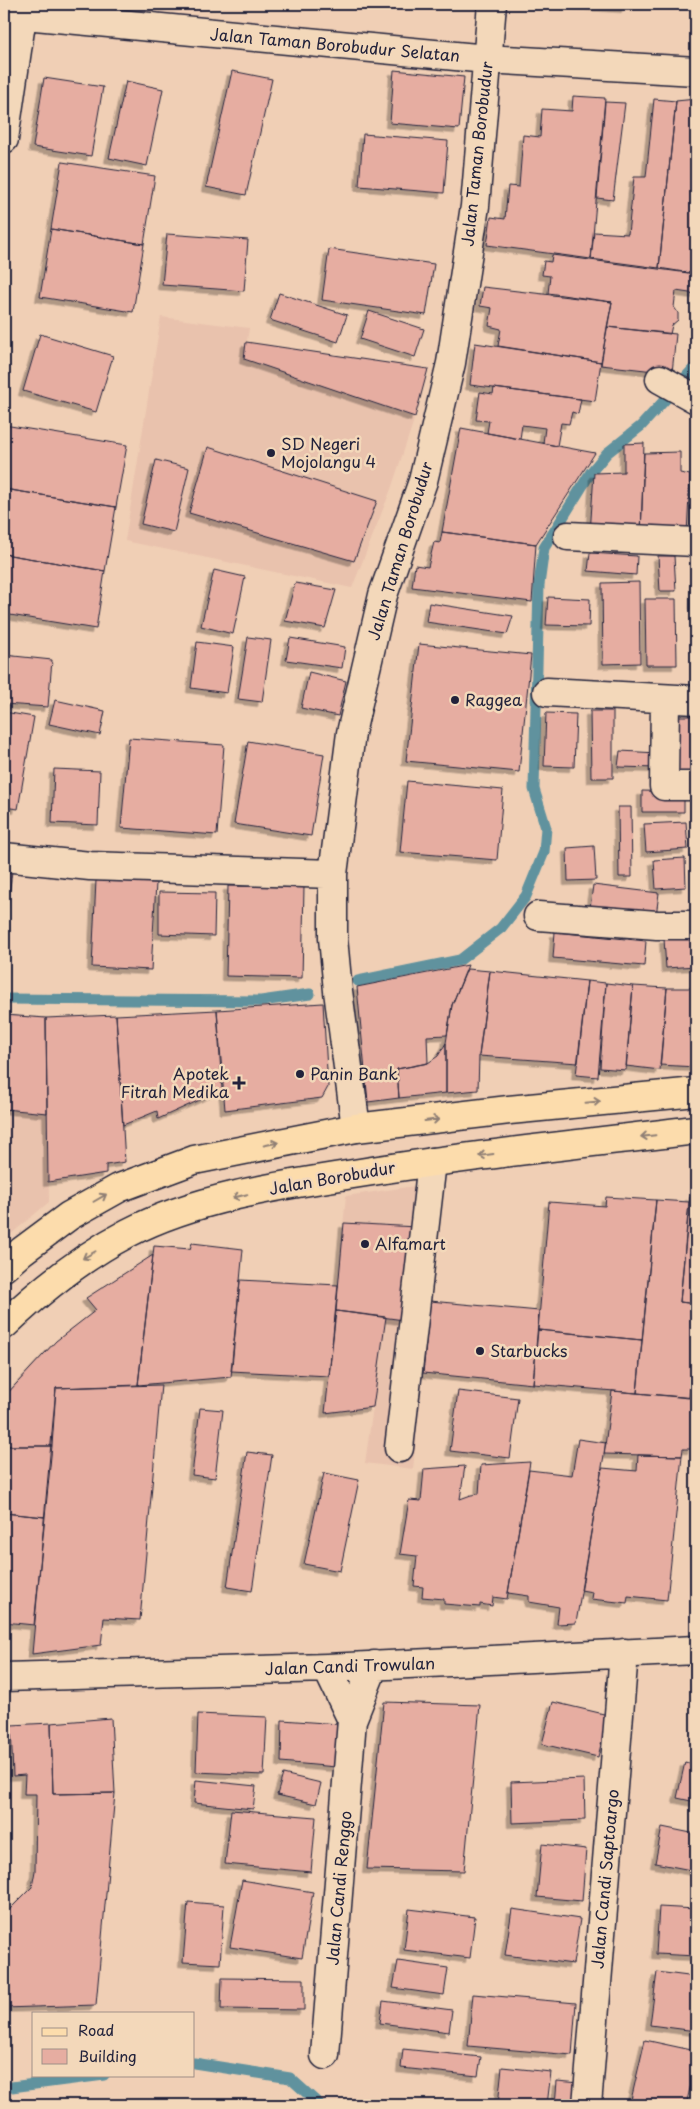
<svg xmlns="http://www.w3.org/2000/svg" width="700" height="2109" font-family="'Playpen Sans',sans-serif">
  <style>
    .built { fill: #e9c2ad }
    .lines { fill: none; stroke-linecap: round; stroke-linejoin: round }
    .stream { stroke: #60929e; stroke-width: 11 }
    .building { fill: #e6ada1; stroke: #22223b; filter: url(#shadow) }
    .minor-casing { stroke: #22223b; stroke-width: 31 }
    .major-casing { stroke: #22223b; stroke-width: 31 }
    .minor { stroke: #f3d8ba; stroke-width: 28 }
    .major { stroke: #fcdcac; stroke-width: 28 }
    .oneway { stroke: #8f7f74 }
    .poi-dot { fill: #22223b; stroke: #f3d8ba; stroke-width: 2 }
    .labels { text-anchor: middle; stroke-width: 5; stroke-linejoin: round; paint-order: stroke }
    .street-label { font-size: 16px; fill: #22223b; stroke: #f3d8ba }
    .poi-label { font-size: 16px; fill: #22223b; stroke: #f3d8ba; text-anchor: start }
  </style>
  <defs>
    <filter id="shadow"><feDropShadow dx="-4.5" dy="4.5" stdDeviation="0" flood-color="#0004"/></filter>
  </defs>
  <rect width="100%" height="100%" fill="#f0cfb5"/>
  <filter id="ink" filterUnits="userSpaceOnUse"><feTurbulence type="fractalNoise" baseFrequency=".02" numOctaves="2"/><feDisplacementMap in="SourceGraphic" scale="10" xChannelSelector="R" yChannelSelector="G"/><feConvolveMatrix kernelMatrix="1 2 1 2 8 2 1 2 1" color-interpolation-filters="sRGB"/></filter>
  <g filter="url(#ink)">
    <path class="built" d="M161,317L249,328L244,359L415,417L391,489L352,588L125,541Z
      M4,1015L46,1018L49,1202L4,1240Z
      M442,1182L413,1469L365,1463L373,1407L325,1413L346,1196Z"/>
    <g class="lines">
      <path class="stream" d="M358,981L460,960L501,928L526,896L544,852L546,828L534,789L539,585L544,548L591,472L607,453L641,426L696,366
        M4,999L261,1001L310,994
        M194,2063L290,2078L320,2105
        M4,2088L104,2075"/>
    </g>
    <path class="building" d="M565,4H626V8Z
      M394,70L464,77L459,129L390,123Z
      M232,71L272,79L246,195L206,187Z
      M44,78L103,87L91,156L33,147Z
      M126,81L163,89L147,166L109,158Z
      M573,96L605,98L591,259L487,245L491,217L505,219L508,186L519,187L523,135L540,137L542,109L572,111Z
      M654,99L676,101L659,268L591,259L594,232L628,234L634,177H646Z
      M696,99V274L659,268L676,101Z
      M605,102L625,103L613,200L597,198Z
      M363,134L448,141L444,193L359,186Z
      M62,162L155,176L144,244L51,229Z
      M51,229L144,244L133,312L40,297Z
      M167,234L248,240L244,291L162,285Z
      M329,249L434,264L426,315L322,300Z
      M552,255L696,274V294L676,291L674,307L678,313V320L672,325L670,334L607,327L612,302L548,293L550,276L542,275L544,261L551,262Z
      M483,287L612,302L601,362L498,346L501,329L489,326L492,308L480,306Z
      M279,293L347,315L338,342L270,320Z
      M369,311L424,329L415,357L360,339Z
      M607,327L676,334L672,373L601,365Z
      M40,334L113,356L96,412L23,391Z
      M246,342L428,369L415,417L244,359Z
      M475,343L601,362L595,401L470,385Z
      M494,388L581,399L578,414L572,412L569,424L561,423L557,446L543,443L545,428L522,425L520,439L487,433L489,421L476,420L480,392L493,394Z
      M4,425L127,445L116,507L4,489Z
      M461,428L595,453L536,544L442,532Z
      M644,443L641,535L590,534L594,473L624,472V444Z
      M208,447L377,501L354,561L189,513Z
      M680,452V473L690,475L687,534L641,535L644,453Z
      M696,453V527H693Z
      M156,460L189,468L174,532L141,524Z
      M4,489L116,507L105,571L4,554Z
      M442,532L536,544L532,602L412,587L415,565L428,567L434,542L440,543Z
      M695,550H696V605H694Z
      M590,553L637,556L636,575L588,571Z
      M4,554L105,571L96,629L4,614Z
      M658,556H674L676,591H660Z
      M214,570L245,577L233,634L201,626Z
      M639,582L640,663L603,664L602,583Z
      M295,583L336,590L325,628L285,621Z
      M548,597L590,599L589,626L546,625Z
      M645,599H676L677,665H646Z
      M429,603L513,616L507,634L426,622Z
      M248,637L271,640L262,702L238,699Z
      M290,638L345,647L342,668L286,660Z
      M197,642L234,647L227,693L191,688Z
      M419,644L531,655L519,772L406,761Z
      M4,655L52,660L48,707L4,704Z
      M309,672L346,681L338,716L301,708Z
      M55,700L105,711L100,735L49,724Z
      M590,711H613V778H591Z
      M4,712L34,717L18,809L4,807Z
      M546,713L576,714L574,767L544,766Z
      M671,716H694V775L671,774Z
      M129,738L224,745L217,835L121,828Z
      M248,741L324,754L311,836L234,824Z
      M620,751L658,753L657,768L618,767Z
      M54,769L100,771L98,825L52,823Z
      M407,781L503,790L497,860L400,852Z
      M642,791L684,792V812H642Z
      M618,807H631L632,877H619Z
      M686,822L688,849L646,852L644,824Z
      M594,846L596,880L568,881L567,848Z
      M685,858L686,887L656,889L654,860Z
      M4,870L12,871L4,938Z
      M96,880L156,883L151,970L92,967Z
      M593,885L659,893L656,916L590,908Z
      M228,886L304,887L302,978L226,976Z
      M159,892L215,893L214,936L159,934Z
      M555,932L646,941L644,966L553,958Z
      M696,937V966L666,968L664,939Z
      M468,965L452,1005L447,1035L427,1036L428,1063L397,1069L399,1098L368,1102L357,987Z
      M467,969L490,971L479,1056L478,1090L446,1093V1043L452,1005Z
      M490,971L587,981L578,1063L479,1056Z
      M587,981L606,983L598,1077L576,1075Z
      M606,983L633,986L626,1070L600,1068Z
      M633,986L667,988L660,1070L626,1066Z
      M667,988H696V1067L660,1065Z
      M323,1003L328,1087L322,1098L225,1110L217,1010Z
      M217,1010L222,1090L158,1119L157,1111L123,1125L116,1015Z
      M4,1015L46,1018L47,1113L4,1109Z
      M116,1015L125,1162L106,1165V1173L48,1182L46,1018Z
      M446,1043V1093L399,1098L397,1069L428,1063L438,1056Z
      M690,1196L696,1197V1304L680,1302Z
      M606,1197L656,1200L642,1340L538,1330L549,1202L605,1206Z
      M656,1200L689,1202L680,1302L696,1304L689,1398L637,1393Z
      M344,1223L416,1227L404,1320L336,1311Z
      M192,1243L243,1249L231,1377L138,1385L154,1246L190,1249Z
      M153,1255L138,1385L56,1388L52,1446H4V1397L56,1341L96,1310L86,1298Z
      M240,1280L338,1285L329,1376L231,1371Z
      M430,1301L539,1311L533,1384L423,1373Z
      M336,1311L386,1317L373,1407L325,1413Z
      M538,1330L642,1340L637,1393L533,1384Z
      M161,1385L140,1620L104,1618L101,1645L32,1654L56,1388Z
      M458,1391L518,1398L510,1458L450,1451Z
      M612,1391L696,1398L692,1449H683L682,1456L604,1454Z
      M200,1408L223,1410L215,1478L192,1475Z
      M578,1439L606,1443L576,1623L557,1624L559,1607L529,1602V1596L508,1593L529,1470L572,1475Z
      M4,1446H52L45,1517L4,1513Z
      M247,1452L272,1455L252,1591L227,1587Z
      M638,1455L682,1456L667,1600L628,1596L627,1603L591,1599L592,1592L581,1590L602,1468L637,1471Z
      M530,1462L507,1599L493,1597L492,1606L480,1604V1607L444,1604V1599L422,1597L423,1587L414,1586L417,1556L400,1554L409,1500L421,1501L424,1469L465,1466L460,1499L471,1495L479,1494L481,1465Z
      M324,1473L359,1480L340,1571L304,1564Z
      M4,1513L45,1517L34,1625L4,1622Z
      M384,1702L480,1705L464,1871L367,1869Z
      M553,1702L608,1715L598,1757L542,1744Z
      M198,1714L267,1717L264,1775L196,1772Z
      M111,1718L115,1793L53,1794L51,1723Z
      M282,1720L339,1724L336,1767L281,1762Z
      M51,1723L53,1794L115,1793L96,2005L4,2008V1915L32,1887L35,1871L36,1794H24L25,1775L13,1776L11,1725Z
      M685,1762L696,1765V1802L677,1798Z
      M283,1774L321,1783L316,1804L277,1795Z
      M584,1779L585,1820L512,1823L511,1782Z
      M196,1780L256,1786L253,1809L194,1803Z
      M231,1810L316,1817L311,1872L225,1864Z
      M662,1827L696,1834V1871L655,1863Z
      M542,1844L586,1849L582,1901L537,1897Z
      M242,1880L313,1892L302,1958L230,1947Z
      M188,1902L224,1905L220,1964L183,1962Z
      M659,1907L696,1909V1956L656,1954Z
      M409,1909L475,1917L470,1958L404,1950Z
      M512,1909L580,1919L573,1964L505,1955Z
      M398,1961L448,1968L444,1995L393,1988Z
      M657,1972L696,1977V2031L650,2025Z
      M222,1978L304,1979V2010L221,2009Z
      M473,1994L576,2003L572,2055L468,2046Z
      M383,2001L452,2010L449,2032L380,2023Z
      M645,2040L696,2051V2063L686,2105H655L631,2100Z
      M403,2049L481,2057L478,2076L401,2068Z
      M502,2067L551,2072L547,2105H498Z
      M557,2081L580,2083L578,2105H555Z"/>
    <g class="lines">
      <g class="minor-casing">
        <path id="minor" d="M4,13L487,59L696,71
          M4,139L22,16
          M660,379L696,399
          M568,536L696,542
          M547,692L696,700
          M665,699L664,786H696
          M4,857L90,866L333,874
          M538,916L657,925H696
          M356,1128L338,991L333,938V874L351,733L383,595L423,481L451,363L475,206L492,4
          M399,1448L432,1162
          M327,1668L352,1720
          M4,1677L327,1668L696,1650
          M325,2055L352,1720L374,1665
          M587,2105L624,1653"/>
      </g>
      <g class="major-casing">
        <path id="major" d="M4,1267L22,1251L69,1216L119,1188L194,1160L356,1128L509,1110L696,1092
          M4,1325C42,1289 82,1257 128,1233C193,1199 276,1186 347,1175C463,1156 580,1144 696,1130"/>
      </g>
      <use href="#minor" class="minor"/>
      <use href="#major" class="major"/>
    </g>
    <defs><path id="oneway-shaft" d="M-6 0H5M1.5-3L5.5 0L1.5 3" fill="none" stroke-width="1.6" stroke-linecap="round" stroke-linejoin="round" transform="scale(1.25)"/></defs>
    <g class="oneway">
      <use href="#oneway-shaft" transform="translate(593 1102) rotate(-5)"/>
      <use href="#oneway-shaft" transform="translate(432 1120) rotate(-7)"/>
      <use href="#oneway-shaft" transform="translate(648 1136) rotate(174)"/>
      <use href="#oneway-shaft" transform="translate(271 1144) rotate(-11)"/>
      <use href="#oneway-shaft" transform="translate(486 1155) rotate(172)"/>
      <use href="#oneway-shaft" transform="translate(240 1196) rotate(167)"/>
      <use href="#oneway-shaft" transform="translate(100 1198) rotate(-30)"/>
      <use href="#oneway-shaft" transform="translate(89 1255) rotate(150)"/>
    </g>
  </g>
  <g class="poi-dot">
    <circle cx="271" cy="453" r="5"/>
    <circle cx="455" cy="700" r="5"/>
    <circle cx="300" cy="1074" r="5"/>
    <path d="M236.5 1075.5h5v5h5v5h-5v5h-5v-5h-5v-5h5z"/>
    <circle cx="365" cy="1244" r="5"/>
    <circle cx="480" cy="1351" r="5"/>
  </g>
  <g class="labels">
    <g class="street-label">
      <text transform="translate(335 45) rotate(5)" y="6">Jalan Taman Borobudur Selatan</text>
      <text transform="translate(477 154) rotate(-84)" y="6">Jalan Taman Borobudur</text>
      <text transform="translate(400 551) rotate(-73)" y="6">Jalan Taman Borobudur</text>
      <text transform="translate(332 1178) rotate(-10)" y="6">Jalan Borobudur</text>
      <text transform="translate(350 1666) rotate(-2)" y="6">Jalan Candi Trowulan</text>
      <text transform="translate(605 1879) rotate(-85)" y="6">Jalan Candi Saptoargo</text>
      <text transform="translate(339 1888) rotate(-85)" y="6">Jalan Candi Renggo</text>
    </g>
    <g class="poi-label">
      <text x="281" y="450">SD Negeri<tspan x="281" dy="18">Mojolangu 4</tspan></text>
      <text x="465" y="706">Raggea</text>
      <text x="229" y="1080" text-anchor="end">Apotek<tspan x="229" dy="18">Fitrah Medika</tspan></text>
      <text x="310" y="1080">Panin Bank</text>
      <text x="375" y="1250">Alfamart</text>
      <text x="490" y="1357">Starbucks</text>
    </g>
  </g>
  <rect width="700" height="2109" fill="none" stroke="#f3d8ba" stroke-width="20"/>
  <rect x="10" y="10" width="680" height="2089" fill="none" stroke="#22223b" stroke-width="2" filter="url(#ink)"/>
  <rect x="32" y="2012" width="162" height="65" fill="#f3d8ba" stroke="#9f8f87"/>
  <rect x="42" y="2028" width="25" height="8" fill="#fcdcac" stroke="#9f8f87"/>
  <text x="78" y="2036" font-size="15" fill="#22223b">Road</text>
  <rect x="42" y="2049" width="25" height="15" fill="#e6ada1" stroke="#9f8f87"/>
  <text x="78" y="2062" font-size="15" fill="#22223b">Building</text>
</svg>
